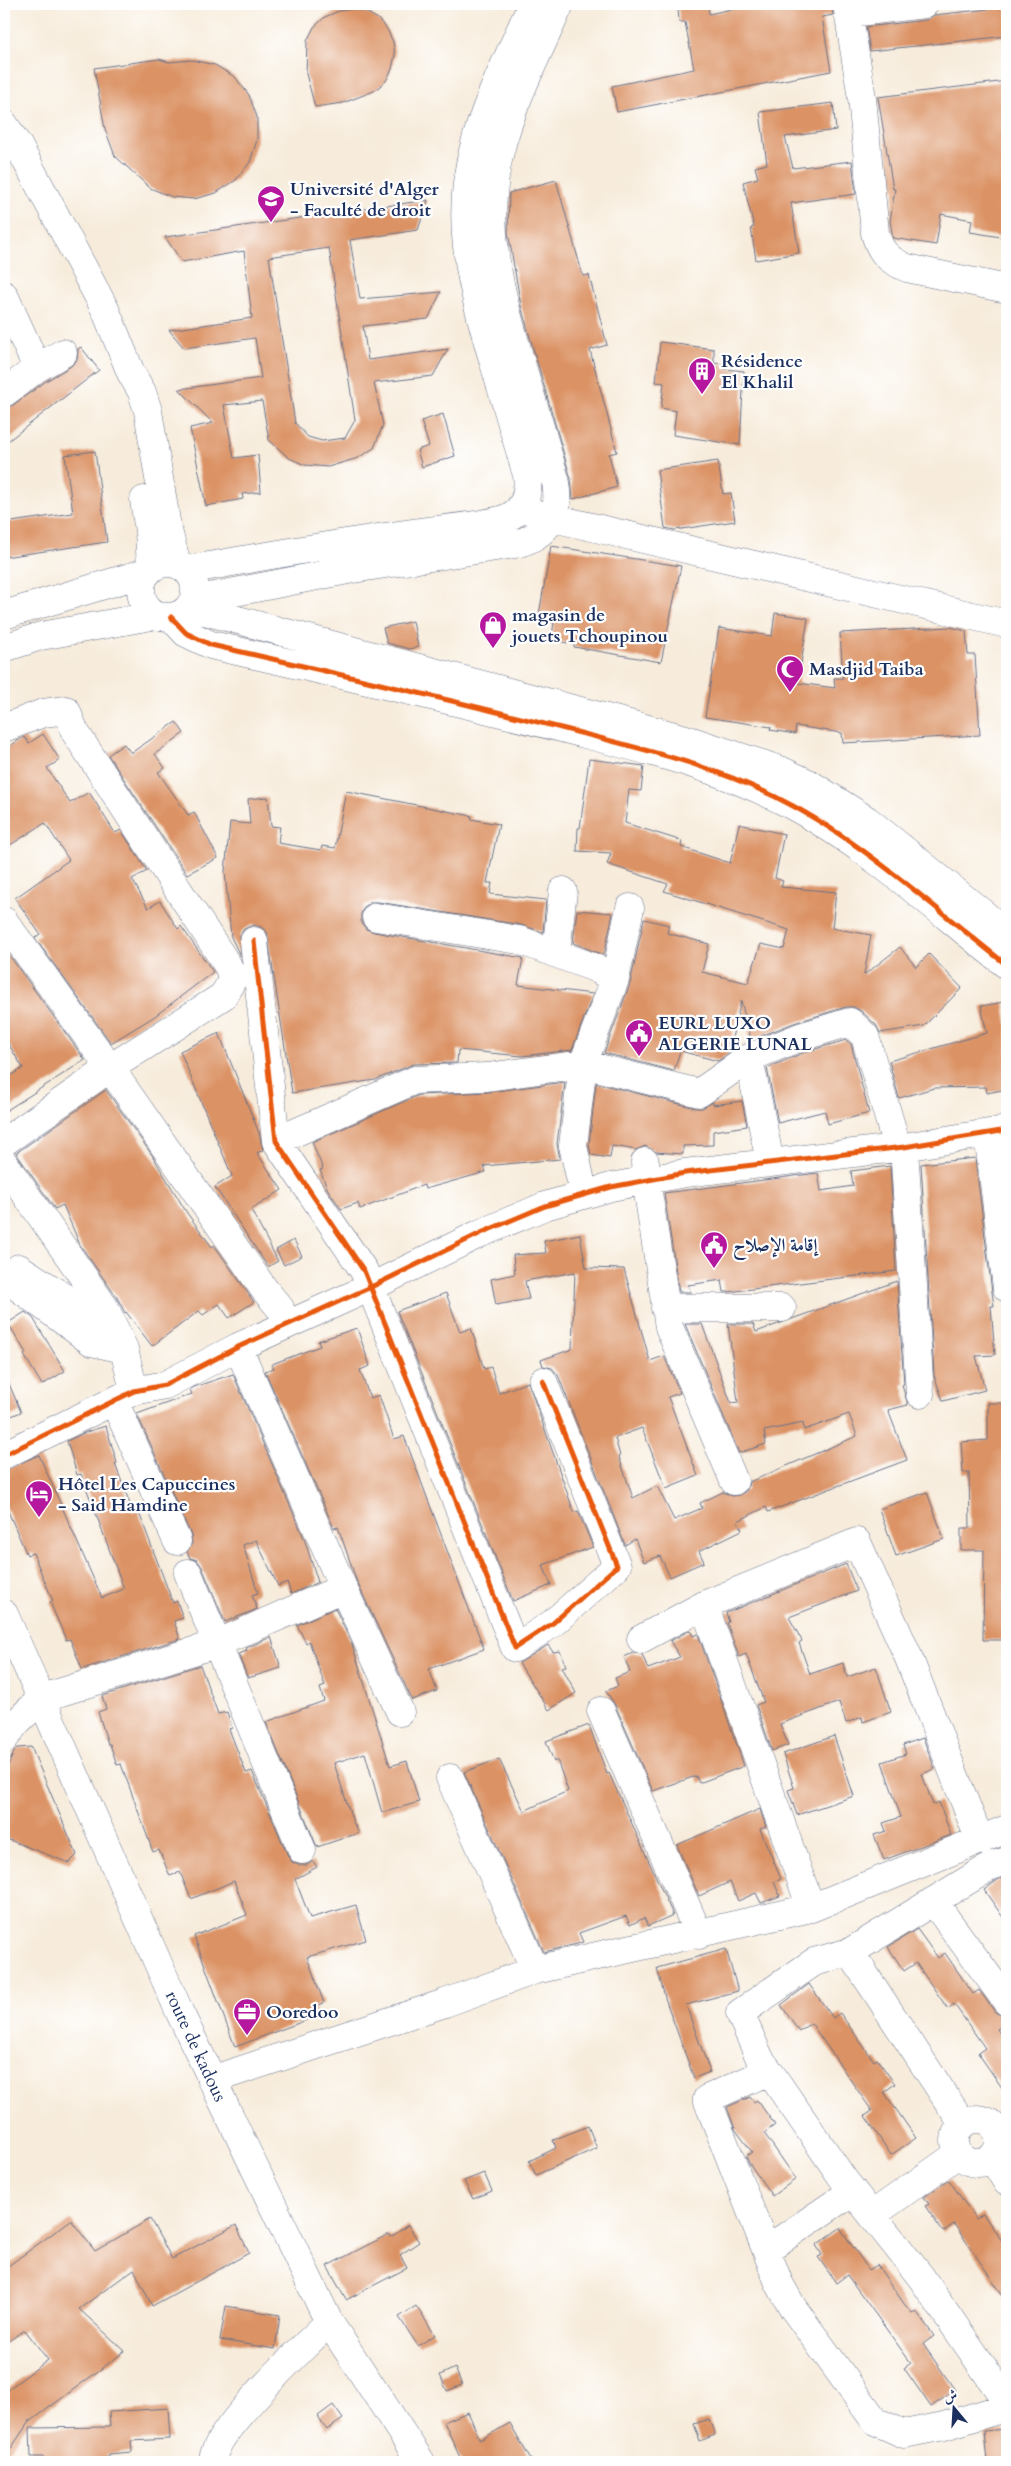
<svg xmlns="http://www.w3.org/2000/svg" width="1011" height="2466" font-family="Cardo,Amiri,serif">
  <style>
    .building { fill: #db9365; fill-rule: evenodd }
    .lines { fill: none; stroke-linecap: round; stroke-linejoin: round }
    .minor-casing { stroke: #68718a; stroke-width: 29 }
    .major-casing { stroke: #68718a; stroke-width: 29 }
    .minor { stroke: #fff; stroke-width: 28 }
    .major { stroke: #fff; stroke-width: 28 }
    .cycleway-casing { stroke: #fff; stroke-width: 8 }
    .cycleway { stroke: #e8590c; stroke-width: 5 }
    .labels { text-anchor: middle; stroke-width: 4.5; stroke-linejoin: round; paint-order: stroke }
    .poi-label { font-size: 18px; font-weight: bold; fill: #1b2f5e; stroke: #fff; text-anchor: start }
    .street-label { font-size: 18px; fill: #1b2f5e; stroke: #fff }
  </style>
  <rect width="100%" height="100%" fill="#fff"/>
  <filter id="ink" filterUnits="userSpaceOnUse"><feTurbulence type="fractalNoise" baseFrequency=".02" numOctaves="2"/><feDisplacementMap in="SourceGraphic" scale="10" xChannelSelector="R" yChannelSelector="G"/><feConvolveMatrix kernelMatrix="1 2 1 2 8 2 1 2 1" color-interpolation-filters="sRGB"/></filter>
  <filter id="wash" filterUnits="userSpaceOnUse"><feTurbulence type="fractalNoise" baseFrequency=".0096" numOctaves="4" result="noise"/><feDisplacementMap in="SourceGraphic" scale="20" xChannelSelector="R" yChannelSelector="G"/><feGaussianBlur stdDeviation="1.12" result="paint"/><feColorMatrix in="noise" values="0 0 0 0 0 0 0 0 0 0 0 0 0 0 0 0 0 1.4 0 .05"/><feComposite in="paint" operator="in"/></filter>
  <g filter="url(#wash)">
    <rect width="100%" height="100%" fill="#f7ecdb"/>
    <g id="blocks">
      <path class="building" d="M695,4H708L709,14L740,7V4H832L833,15L822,17L831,71L617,112L612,86L694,69L685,22H679L678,8Z
        M1007,7V36L870,51L866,27L926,20L934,15Z
        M353,9L366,12L378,19L387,29L393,42L395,55L392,69L386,81L374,91L343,103L315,107L306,74L307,41L314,27L325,17L339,11Z
        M159,59L169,62L192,60L215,65L235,77L249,95L257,117V140L250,162L236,180L216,193L194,199L172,197L150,188L115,156L105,129L94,68Z
        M1007,81V238L970,232L972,220L941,214L936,245L893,238L890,221L895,189H893L878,97Z
        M833,103L836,130L785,137L793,168L852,161L856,194L791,203L799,253L756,260L751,228L754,227L743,182L758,178L755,167L767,164L760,112Z
        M556,180L583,276L589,275L607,345L590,350L617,452L609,454L617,487L573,499L571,479L521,306L508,232L509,193Z
        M428,200L418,230L350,240L360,299L441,292L428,319L363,326L368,360L448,349L433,376L374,383L383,425L374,448L358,458L328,467L305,465L289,458L269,440L262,401L224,405L234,458L258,455L261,492L242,494L243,499L206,506L190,428L213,423L179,389L261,378L255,338L184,348L169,330L252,318L244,251L182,262L165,237ZM329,248L355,420L345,438L322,441L308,437L295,423L269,257Z
        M660,342L714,349V363L724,364V369L744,371L740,445L673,435L676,411L661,408L664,383L656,382Z
        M81,347L99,370L4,444V408L13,405L46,381L71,366L77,360L78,349Z
        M443,414L455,456L422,467L417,450L429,446L421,421Z
        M95,451L107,542L4,557V523L73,513L65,455Z
        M718,461L723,494L731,493L735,521L675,530L665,528L657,470Z
        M551,546L681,566L661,662L574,647V644L551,640L554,623L538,620Z
        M775,613L808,618L798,683L835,688L834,678H843L840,633L950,627L966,631L968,655H975L980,735L843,743L842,733L796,726L795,734L770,730L771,727L705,717L719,628L772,636Z
        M413,621L418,647L409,649L387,643L383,628Z
        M176,722L184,733L155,754L165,768L158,772L188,815L194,812L218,858L187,874L108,755L124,744L131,753Z
        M43,734L60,760L47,768L70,803L89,792L115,833L121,830L147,871L132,879L148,908L160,901L178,929L181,926L213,972L155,1016L111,1043L35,938L40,934L15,898L69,860L45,823L4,849V750L22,738L24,737L29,743Z
        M589,759L644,766L641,791L629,790L625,823L682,841L681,847L730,863L739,824L784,834L775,878L783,881L781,887L836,892L832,928L871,935L864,975L900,947L916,967L929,954L962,988L924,1026L880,1033L876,1025L861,1011L854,1007H846L794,1023L751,1040L741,1001L728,1054L718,1061L680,1051L674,1071L604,1053L630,984L644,919L669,925L667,933L709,944L702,972L748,983L761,944L784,949L789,930L664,891L668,884L607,864L611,853L577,851L578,828H580Z
        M346,791L472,816L471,819L499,824L487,883H492L490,894L546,900L543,932L521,925L378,902H371L364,907L361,914V922L366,929L374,932L523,958L518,985L593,994L572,1050L522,1056L458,1050L457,1063L414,1064L375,1080L292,1093L267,932L261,927L253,925L244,929L240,935V956L231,937L225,871L230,822L250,824L248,799L268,797L271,826L280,827L278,843L321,850L322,846L335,848Z
        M577,910L613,913L604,955L573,943Z
        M9,955L85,1060L4,1112V1080L23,1068L4,1037V959Z
        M1004,1002L1007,1022V1089L987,1093L986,1087L934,1088L899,1098L889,1061L987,1033L981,1006Z
        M219,1033L259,1133L263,1150L257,1153L282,1190L251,1210L278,1261L268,1267L215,1187L232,1176L180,1051Z
        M846,1040L851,1044L869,1113L828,1124L825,1111L778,1123L767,1068L805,1052Z
        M565,1082L557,1144L560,1159L484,1166L486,1172L425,1189L424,1185L360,1209L358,1203L341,1209L327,1188L320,1170L323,1169L312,1142L419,1095L489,1092Z
        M596,1083L696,1108H702L713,1102V1105L742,1101L747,1126L713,1131V1145L683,1146V1154L656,1152L645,1146L636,1150L612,1146L610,1158L591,1155L589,1145Z
        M106,1090L152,1155L187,1213L212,1247L214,1245L254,1302L229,1318L219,1304L203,1315L199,1311L152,1346L126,1312L125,1313L118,1299L80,1245L63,1205L55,1209L16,1153Z
        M975,1158L992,1292L994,1306H991L995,1355L976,1356L985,1390L943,1401L934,1375L921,1164Z
        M890,1166L896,1271L728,1292H724L722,1280L688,1285L691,1292H679L664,1193L818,1173L821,1191L853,1186L851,1171Z
        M580,1234L586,1268L624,1269L650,1361L664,1356L680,1393L668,1397L698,1476L666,1489L642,1428L615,1438L620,1456L619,1457L633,1498L657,1486L674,1520L702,1508L700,1503L723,1492L732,1496L740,1495L747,1490L749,1482L857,1436L849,1414L804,1430L803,1423L764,1431L766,1444L739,1453L685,1324H702L731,1403L738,1402L728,1324H753L756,1332L897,1281L904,1384L902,1385L908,1405L888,1410L907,1460L768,1512L766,1507L738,1521L742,1530L699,1551L704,1562L670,1577L660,1556L644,1562L635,1539L625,1545L558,1375L552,1368L543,1366L541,1360L572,1349L575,1272L525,1281L529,1299L496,1305L491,1279L515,1274L513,1255L546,1253L544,1241Z
        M294,1240L302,1256L284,1265L276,1250Z
        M446,1293L460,1332L471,1328L484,1369L491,1367L499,1393L528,1382L574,1512L578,1511L593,1547L543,1565L551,1585L513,1601L397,1311Z
        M25,1312L33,1318L65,1371L42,1385L24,1355L26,1353L8,1323Z
        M357,1328L370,1366L360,1370L370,1398L379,1395L394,1439L404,1436L484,1649L429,1669L437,1691L412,1700L357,1582L338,1527L334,1528L265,1371L274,1368L272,1364L320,1346L318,1341Z
        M4,1372L21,1412L4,1419Z
        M233,1374L304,1538L318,1582L291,1594L287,1582L278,1586L256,1540L243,1545L258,1593L252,1595L257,1609L225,1622L202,1567L197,1560L190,1558L187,1552L192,1543L191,1535L137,1414L192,1394L190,1390L194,1387Z
        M988,1403H1007V1640H983L984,1550H961V1528H970L969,1472L963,1473L961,1442L988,1440Z
        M106,1426L117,1463L115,1464L133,1512L138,1510L173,1603L177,1601L183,1618L174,1621L180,1639L82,1669L70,1639L66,1640L50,1602L53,1601L33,1553L27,1555L4,1502V1470L39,1455L102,1598L124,1589L81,1474L77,1475L67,1441L86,1432Z
        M927,1492L944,1539L896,1556L879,1509Z
        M846,1564L857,1591L789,1617L802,1641L799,1643L810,1674L843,1663L847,1677L876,1667L891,1712L863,1722L862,1717L846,1723L839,1702L780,1724L788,1745L772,1751L756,1705L764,1702L746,1654L739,1657L727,1623L729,1622L726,1613Z
        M335,1608L352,1644L390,1766L407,1761L419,1802L382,1813L365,1753L334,1763L353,1822L359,1833L317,1847L266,1722L324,1701L320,1688L325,1686L309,1641L306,1643L297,1625Z
        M690,1630L693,1636L698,1634L744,1766L699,1783L696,1776L653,1791L615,1705L606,1691L618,1686L615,1678L630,1672L624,1657L633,1653L642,1654L648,1669L680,1657L670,1641Z
        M271,1637L281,1668L248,1678L238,1654L247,1651L246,1648Z
        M548,1645L553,1652L560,1651L566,1666L562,1667L576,1693L549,1710L519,1663Z
        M200,1665L218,1714L227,1712L232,1728L229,1729L246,1773L252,1771L288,1856L292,1862L299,1865H307L313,1861L317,1867L295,1879L310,1918L356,1905L366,1940L307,1957L324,2003L314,2007L317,2016L235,2047L194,1936L247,1915L234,1881L191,1899L180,1872L170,1876L159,1850L153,1852L121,1764L117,1765L110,1744H108L98,1712L106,1709L102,1696Z
        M589,1725L607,1774L609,1773L673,1915L648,1926L644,1918L630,1925L626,1916L579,1933L583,1942L577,1944L544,1952L464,1772L499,1759L524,1811L568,1791L557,1760L554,1762L546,1741Z
        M834,1736L854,1796L797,1815L788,1790L794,1788L783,1754Z
        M923,1738L935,1769L922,1774L933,1805L939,1802L951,1835L884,1860L874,1835L886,1831L883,1823L901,1817L882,1762L906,1754L903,1745Z
        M31,1747L77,1855L69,1863L4,1838V1774L15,1750L17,1748Z
        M760,1809L766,1827L760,1829L781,1879L774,1882L780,1896L761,1903L756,1893L738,1901L730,1882L699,1896L677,1845Z
        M1007,1877V1923L984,1890L999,1879Z
        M917,1929L938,1958L945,1953L973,1994L979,1990L995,2012L1007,2019V2022L997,2029L1007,2044V2095L978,2053L985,2048L954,2004L948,2009L916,1963L904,1971L888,1947Z
        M726,1949L738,1991L686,2005L710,2072L694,2078L666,2001L657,1968Z
        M809,1984L833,2018L840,2013L874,2061L877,2059L895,2084L884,2092L916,2138L891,2155L865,2116L872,2111L811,2023L799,2031L781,2005Z
        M750,2097L754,2102L757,2100L775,2125L764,2133L796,2179L772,2196L749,2163L746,2156L752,2152L735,2129L727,2107Z
        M588,2126L597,2148L536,2175L529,2161L556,2148L553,2140Z
        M484,2173L492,2191L473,2199L464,2181Z
        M949,2180L976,2219L983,2214L1007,2248V2301L954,2224L943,2232L925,2206L929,2204L924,2197Z
        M150,2219L172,2259L236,2225L249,2253L152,2306L134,2269L79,2309L125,2351L30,2422V2420L4,2459V2392L48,2360L25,2330L4,2344V2269L71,2220L95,2251Z
        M408,2225L419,2242L400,2255L407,2268L346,2300L327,2266L389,2234L391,2237Z
        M840,2228L869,2270L877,2265L905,2305L912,2313L916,2311L934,2336L923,2344L955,2390L931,2407L904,2368L911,2363L847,2275L836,2283L818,2257L822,2255L816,2245Z
        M226,2306L280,2315L275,2349L220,2340Z
        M416,2306L435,2335L418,2346L399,2317Z
        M455,2368L462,2385L447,2391L440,2375Z
        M333,2405L343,2419L327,2430L318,2416Z
        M168,2408L170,2439L131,2441L132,2452L108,2454V2462H44V2457H31L30,2428L110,2427L109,2412Z
        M468,2412L480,2440L510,2423L532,2462H462L444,2422Z
        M709,2419L715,2435L700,2441L694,2424Z
        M1006,2429L1007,2462H987L984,2431Z"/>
    </g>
  </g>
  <g filter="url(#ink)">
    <use href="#blocks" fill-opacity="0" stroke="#68718a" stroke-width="1"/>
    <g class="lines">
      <g class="minor-casing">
        <path id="minor" d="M847,4L862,98L875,233C880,252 888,260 907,268L1007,289
          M850,13L924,4
          M4,124L19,147L105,309L131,373L142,392L148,411L167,527L177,564
          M4,295L37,368
          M4,393L37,368L63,353
          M144,500L149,531L151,569
          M536,514L1007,624
          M141 590a27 27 0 1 1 54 0a27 27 0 1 1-54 0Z
          M187,570C264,556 341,543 419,532C440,529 493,525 509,517C525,509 529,492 527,475C516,438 505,400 494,363C473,293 454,224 473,151C486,100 511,52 532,4
          M194,600L353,569L515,544C545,537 562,515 556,483C545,443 533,403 521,363C500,291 481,227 500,151C513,100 539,52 560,4
          M189,607L686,739L780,770L810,784L867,820L1007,933
          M4,615L147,572
          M171,617L186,633L211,645C330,672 448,699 565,729C643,749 722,767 793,806C869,847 939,912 1007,965
          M4,648L41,636L157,615
          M4,728L43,713L66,710L75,732L228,966L233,979L223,996L110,1068L4,1142
          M376,917L519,940L595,968L615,979
          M4,921L110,1068L264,1289L280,1308
          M254,941L276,1141L364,1271L515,1648L553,1623L617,1566L543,1381
          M556,952L563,891
          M749,1058L767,1147
          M988,1134L1007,1288
          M276,1141L415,1080L487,1077L583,1064L699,1093L749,1058L800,1037L850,1022L865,1036L893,1133
          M904,1147L920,1394
          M645,1162L646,1180L669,1327L734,1481
          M4,1163L105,1308L124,1349L134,1391
          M580,1177L573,1146L583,1064L615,979L630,908
          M19,1268L111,1328
          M4,1277L92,1342L124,1349
          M665,1308H782
          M238,1347L343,1588L400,1712
          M114,1401L177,1541
          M4,1455L134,1391L165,1385L238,1347L371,1287L481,1233L545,1206L611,1187L685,1173L904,1147L1007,1130
          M188,1573L302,1850
          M704,1605L811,1908
          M641,1639L704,1605L857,1542L908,1656L980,1841
          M601,1711L699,1935
          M4,1739L16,1723L42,1698L216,1644L343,1588
          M450,1778L535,1970
          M1007,1861L993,1865L850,1952L814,1962L740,2013L760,2059L769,2071L844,2180L921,2277L1007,2402
          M933,1901L1007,2002
          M850,1952L963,2124
          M769,2071L707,2099L779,2283L793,2308L875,2421L904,2434L944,2426L1007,2407
          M211,2080L445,2003L535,1970L811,1908L1007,1829
          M955 2141a22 22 0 1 1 44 0a22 22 0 1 1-44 0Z
          M992,2158L1007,2182
          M872,2215L958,2154
          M766,2250L853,2191
          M213,2462C211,2433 306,2345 329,2322"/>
      </g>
      <g class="major-casing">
        <path id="major" d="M4,1614L180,2013L329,2322L421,2462"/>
      </g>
      <use href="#minor" class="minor"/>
      <use href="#major" class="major"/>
      <g class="cycleway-casing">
        <path id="cycleway" d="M171,617L186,633L211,645C330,672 448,699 565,729C643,749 722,767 793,806C869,847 939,912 1007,965
          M254,941L276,1141L364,1271L515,1648L553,1623L617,1566L543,1381
          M4,1455L134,1391L165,1385L238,1347L371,1287L481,1233L545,1206L611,1187L685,1173L904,1147L1007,1130"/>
      </g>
      <use href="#cycleway" class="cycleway"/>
    </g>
  </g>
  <defs>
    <g id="university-pin" transform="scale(1.4375)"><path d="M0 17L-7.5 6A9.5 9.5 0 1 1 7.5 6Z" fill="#b5179e" stroke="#fff"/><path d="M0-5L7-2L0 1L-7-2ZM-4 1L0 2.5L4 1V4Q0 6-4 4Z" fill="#fff"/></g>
    <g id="building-pin" transform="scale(1.4375)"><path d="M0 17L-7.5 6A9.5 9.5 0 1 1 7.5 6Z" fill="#b5179e" stroke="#fff"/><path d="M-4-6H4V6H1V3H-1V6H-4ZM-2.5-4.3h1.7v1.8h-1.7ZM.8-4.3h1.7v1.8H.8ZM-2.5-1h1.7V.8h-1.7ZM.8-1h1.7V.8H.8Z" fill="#fff"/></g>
    <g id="shop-pin" transform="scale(1.4375)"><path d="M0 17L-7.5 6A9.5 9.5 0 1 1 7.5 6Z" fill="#b5179e" stroke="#fff"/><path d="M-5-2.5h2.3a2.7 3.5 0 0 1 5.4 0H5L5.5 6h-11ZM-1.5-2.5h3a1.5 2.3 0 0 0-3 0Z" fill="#fff"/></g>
    <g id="mosque-pin" transform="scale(1.4375)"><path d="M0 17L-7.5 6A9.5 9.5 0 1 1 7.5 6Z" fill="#b5179e" stroke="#fff"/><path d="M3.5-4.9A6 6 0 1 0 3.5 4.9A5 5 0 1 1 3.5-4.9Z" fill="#fff"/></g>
    <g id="civic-pin" transform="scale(1.4375)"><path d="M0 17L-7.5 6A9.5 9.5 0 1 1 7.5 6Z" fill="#b5179e" stroke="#fff"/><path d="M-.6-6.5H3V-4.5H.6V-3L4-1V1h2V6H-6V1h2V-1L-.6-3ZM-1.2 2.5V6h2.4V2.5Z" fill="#fff"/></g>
    <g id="hotel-pin" transform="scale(1.4375)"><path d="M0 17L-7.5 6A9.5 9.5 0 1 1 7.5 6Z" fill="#b5179e" stroke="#fff"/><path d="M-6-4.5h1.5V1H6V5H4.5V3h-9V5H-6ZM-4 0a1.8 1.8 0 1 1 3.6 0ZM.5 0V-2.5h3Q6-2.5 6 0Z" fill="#fff"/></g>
    <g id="office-pin" transform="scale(1.4375)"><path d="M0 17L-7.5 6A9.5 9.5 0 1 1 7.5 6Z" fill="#b5179e" stroke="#fff"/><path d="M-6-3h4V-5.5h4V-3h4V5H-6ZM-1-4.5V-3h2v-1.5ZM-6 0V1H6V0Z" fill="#fff"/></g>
  </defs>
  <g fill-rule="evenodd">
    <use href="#university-pin" x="271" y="199"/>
    <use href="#building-pin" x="702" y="371"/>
    <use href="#shop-pin" x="493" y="625"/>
    <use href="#mosque-pin" x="790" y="669"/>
    <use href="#civic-pin" x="639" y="1033"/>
    <use href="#civic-pin" x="714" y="1245"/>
    <use href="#hotel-pin" x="39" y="1494"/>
    <use href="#office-pin" x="247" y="2012"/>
  </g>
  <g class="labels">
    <g class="poi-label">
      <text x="290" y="195">Université d'Alger<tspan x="290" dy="21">- Faculté de droit</tspan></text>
      <text x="721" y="367">Résidence<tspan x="721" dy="21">El Khalil</tspan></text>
      <text x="512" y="621">magasin de<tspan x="512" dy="21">jouets Tchoupinou</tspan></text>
      <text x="809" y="675">Masdjid Taiba</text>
      <text x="658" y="1029">EURL LUXO<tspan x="658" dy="21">ALGERIE LUNAL</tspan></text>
      <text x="733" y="1251">إقامة الإصلاح</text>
      <text x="58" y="1490">Hôtel Les Capuccines<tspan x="58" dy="21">- Said Hamdine</tspan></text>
      <text x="266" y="2018">Ooredoo</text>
    </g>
    <g class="street-label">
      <text transform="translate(196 2046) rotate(65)" y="6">route de kadous</text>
    </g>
  </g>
  <rect width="1011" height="2466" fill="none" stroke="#fff" stroke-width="20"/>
  <g transform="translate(954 2408) rotate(342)" stroke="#ffffff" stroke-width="4" paint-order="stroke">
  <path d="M0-4L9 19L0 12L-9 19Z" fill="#1b2f5e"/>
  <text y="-8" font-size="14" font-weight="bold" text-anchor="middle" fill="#1b2f5e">ش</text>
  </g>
</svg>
